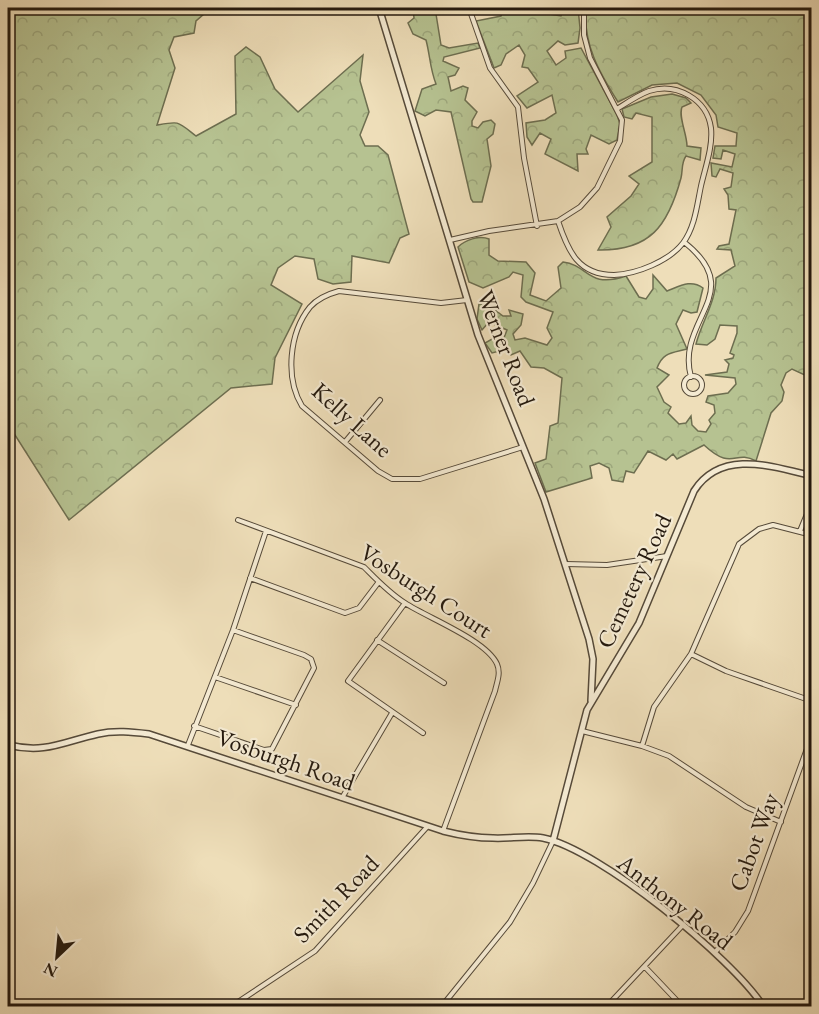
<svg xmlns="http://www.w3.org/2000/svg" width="819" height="1014" font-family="'EB Garamond',serif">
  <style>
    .forest { fill: url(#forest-crowns); stroke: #6d6e50; stroke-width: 1.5 }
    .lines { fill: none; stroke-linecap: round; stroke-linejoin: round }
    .minor-casing { stroke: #564a39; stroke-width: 6 }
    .tertiary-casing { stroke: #564a39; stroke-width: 8 }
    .minor { stroke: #f4ead2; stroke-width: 4 }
    .tertiary { stroke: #f4ead2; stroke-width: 5 }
    .labels { text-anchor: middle; stroke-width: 4.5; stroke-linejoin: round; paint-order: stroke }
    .street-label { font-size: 24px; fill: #24190e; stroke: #f4ead2 }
  </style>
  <defs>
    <pattern id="forest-crowns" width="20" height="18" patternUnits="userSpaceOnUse" patternTransform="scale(1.5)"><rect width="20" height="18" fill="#b6c291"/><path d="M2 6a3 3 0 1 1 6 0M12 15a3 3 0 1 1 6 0" fill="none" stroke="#9ca67c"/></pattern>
  </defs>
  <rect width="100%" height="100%" fill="#eedeb9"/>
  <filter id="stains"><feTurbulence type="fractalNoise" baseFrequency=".00333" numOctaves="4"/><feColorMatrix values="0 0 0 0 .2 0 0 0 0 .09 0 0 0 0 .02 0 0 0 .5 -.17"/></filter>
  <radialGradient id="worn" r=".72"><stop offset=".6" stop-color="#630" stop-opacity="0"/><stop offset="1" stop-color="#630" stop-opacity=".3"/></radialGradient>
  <path class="forest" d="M8,8H211L196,21L194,33L174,37L169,50L175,68L157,125C180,121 177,121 196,136L236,114L235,56L246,47L260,57L275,89L298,112L363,55L360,81L369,112L360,135L365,146H378L388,155L409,234L400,238L389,263L352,256L351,282L333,284L318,279L314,259L295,256L278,268L271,285L302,304L275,358L272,384L231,388L69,520L8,424Z
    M413,8H435L441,45L449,48L478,43L480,48L444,57L443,61L459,68L455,75L448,77L451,91L463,86L468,88L465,100L477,112L472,121V126L478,128L483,122L491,120L495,124L493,134L487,139L491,166L482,202H473L471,199L451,112L436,110L425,116L415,111L422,89L436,84C430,69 430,55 426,40L413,34L408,23L414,18Z
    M503,8H543L542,13L561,16L564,8H578L580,28L578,43L565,45L558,41L547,51L556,65L566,58L565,51L581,48L617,115L620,124L617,140L609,144L591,135L586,149L588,154H577L578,171L545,154L551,139L540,133L532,145L527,137L526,123L545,120L556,113L552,95L527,108L517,96L538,82L528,68L522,67L525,55L519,45L506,54L501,65L494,68L476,21L501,16Z
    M586,8H811V384L805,375L792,369L786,373L781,385L784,392L782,401L771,413L756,461C734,449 733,472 704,445L677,459L673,454L666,460L648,451L634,473L626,471L623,482L612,480L609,468L599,463L590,466L592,478L546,492L535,463L546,459L550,426L558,423L562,378L544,368L531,367L520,351L511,355L503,350L492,353L485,343L492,339L502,343L507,330L489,322L482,330L477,319L479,304H487L503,316H511L509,310L523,314L521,325L513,334L515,340L525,338L547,345L552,338L547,328L553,312L526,302L521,297L523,275L513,272L509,277L483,288L469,282L458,247C465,240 479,235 489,239V255L498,261L526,262L535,273L530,295L546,301L561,288L558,267L563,262C589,265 587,289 626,276L639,297L646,299L653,289V275L667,291C680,286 691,279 703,288L697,312L691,313L683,310L676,324L687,349C672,353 663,352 657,368L669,375L657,387L664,402L671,407L668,413L679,424L686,423L691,416L692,425L698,431L706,432L711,424L709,420L715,413L714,405L706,402L708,396L728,393L736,384L735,378L705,375L727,372L729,364L725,360L733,358L734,355L730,353L737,333V326L720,325L715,339L707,345L696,344C702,321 716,302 716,278L735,266L731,250L717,249L719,246L729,244L736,210L729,209L728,195L724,189L731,187L733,173L720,169L716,177L712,176L711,163L732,167L735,154L723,150L721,159L713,158L715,146H736L737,133L718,127L716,115L701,95L677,83L652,85L618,102C599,72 583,44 586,8Z
    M672,94L686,98L691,103L682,107C678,116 687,134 687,146L701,148L700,160L686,156C681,163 683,170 681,178C668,226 650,251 598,250L611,227L607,217L631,196L639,184L629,176L652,162V117L636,113L632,119L624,117L622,109L651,97Z"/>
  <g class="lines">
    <g class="minor-casing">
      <path id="minor" d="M469,8L490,68L518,107L524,158L537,226
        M558,221C568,251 578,275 614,275C637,274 669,261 683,243C695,227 697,205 701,186C705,168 713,147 711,128C707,99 676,82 649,91C638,95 628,102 617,109
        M450,240L489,231L558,221L580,207L597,188L620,141L622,120L590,58L584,35V8
        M684,242C749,293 675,319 691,377
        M467,300L441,303L339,291C328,294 318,298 310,307C289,333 285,378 302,406L378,471L392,479H420L523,447
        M684 385a9 9 0 1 1 18 0a9 9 0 1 1-18 0Z
        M345,442L380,400
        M238,520L364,567C377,580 389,593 405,603C428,618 486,640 497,664C501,673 497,682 495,691L443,831
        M800,531L812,502
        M566,564L607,565L667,556
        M250,578L345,613L359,608L378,583
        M405,603L348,681L423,733
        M377,640L444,683
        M691,654L726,671L812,701
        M215,677L296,705
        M194,726L264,750L272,749L314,668L311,659L304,655L233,630
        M582,731L642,746L669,756L746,807L781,822
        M188,745L233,630L266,531
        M642,746L654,707L691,654L739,544L759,529L773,525L812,535
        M803,760L812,764
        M342,798L392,713
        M715,952L735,932L748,911L812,735
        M645,967L682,1006
        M232,1006L315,951L427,827
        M442,1006L510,922L533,883L553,841
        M607,1006L683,925"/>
    </g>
    <g class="tertiary-casing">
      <path id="tertiary" d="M379,8L478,335L544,499L589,639L593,659L591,701
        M8,745C45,754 63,742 98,734C115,730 132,732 149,734L443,831C459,835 476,838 493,838C509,839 527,835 543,838C599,849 732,958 763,1006
        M553,841L587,710L639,623L694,491C721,449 771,466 812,476"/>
    </g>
    <use href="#minor" class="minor"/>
    <use href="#tertiary" class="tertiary"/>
  </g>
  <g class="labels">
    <g class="street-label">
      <text transform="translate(506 348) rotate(69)" y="8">Werner Road</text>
      <text transform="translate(352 420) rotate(42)" y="8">Kelly Lane</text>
      <text transform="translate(634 581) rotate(-65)" y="8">Cemetery Road</text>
      <text transform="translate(426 591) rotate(33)" y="8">Vosburgh Court</text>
      <text transform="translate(286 760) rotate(19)" y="8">Vosburgh Road</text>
      <text transform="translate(754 842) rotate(-70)" y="8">Cabot Way</text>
      <text transform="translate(336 899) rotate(-46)" y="8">Smith Road</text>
      <text transform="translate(675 902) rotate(38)" y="8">Anthony Road</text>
    </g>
  </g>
  <rect width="819" height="1014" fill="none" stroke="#eedeb9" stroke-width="30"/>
  <rect x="9" y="9" width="801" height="996" fill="none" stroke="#24190e" stroke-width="3"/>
  <rect x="15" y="15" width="789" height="984" fill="none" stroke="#24190e" stroke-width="1.5"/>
  <g transform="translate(57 957) rotate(206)" stroke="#f4ead2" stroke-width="4.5" paint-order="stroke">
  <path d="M0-4.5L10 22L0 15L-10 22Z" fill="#24190e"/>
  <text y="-9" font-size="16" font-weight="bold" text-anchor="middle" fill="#24190e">N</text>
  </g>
  <rect width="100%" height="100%" filter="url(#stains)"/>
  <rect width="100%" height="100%" fill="url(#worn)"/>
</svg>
